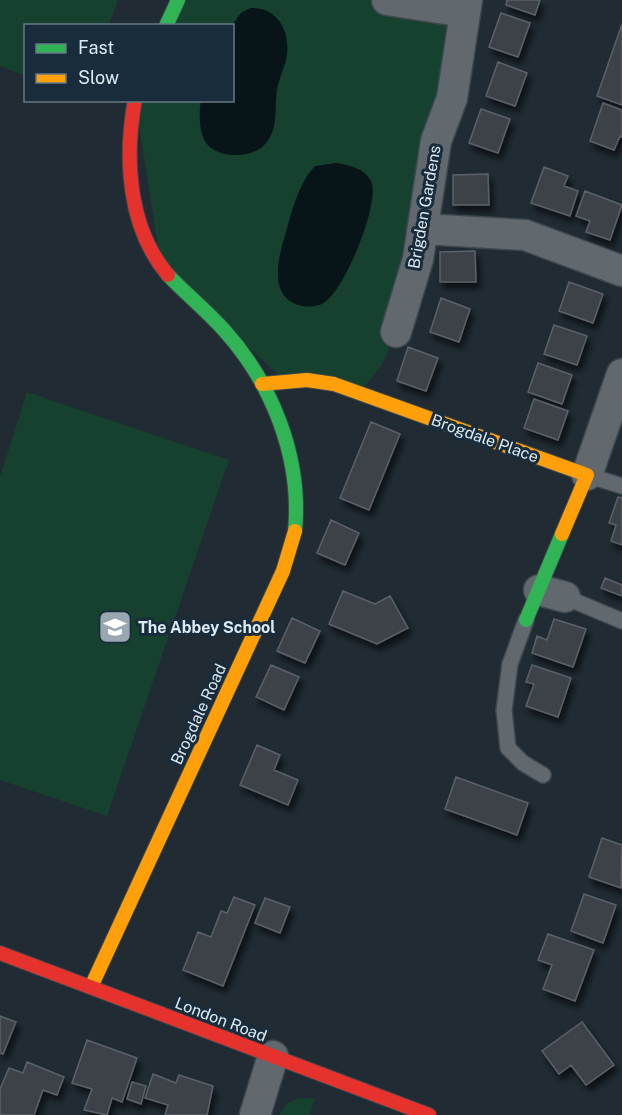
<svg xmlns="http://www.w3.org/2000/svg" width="622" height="1115" font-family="'Public Sans',sans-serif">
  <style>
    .green { fill: #15412e }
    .water { fill: #071518 }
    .building { fill: #3d424a; stroke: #5b6068; stroke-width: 1.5; filter: url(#shadow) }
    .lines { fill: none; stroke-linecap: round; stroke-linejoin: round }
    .lane-casing { stroke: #3d474d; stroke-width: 18 }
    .street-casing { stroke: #3d474d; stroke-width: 33 }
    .fast-casing { stroke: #3d474d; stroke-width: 16 }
    .slow-casing { stroke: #3d474d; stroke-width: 16 }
    .jam-casing { stroke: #3d474d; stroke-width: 16 }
    .lane { stroke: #61696f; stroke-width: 15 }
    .street { stroke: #61696f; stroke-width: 30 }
    .fast { stroke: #30b455; stroke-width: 14 }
    .slow { stroke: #ff9f0a; stroke-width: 14 }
    .jam { stroke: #e5322d; stroke-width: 14 }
    .labels { text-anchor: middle; stroke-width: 6; stroke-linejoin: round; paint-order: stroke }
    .street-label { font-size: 16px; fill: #dce9f3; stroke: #182c3b }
    .poi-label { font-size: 16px; font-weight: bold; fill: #dce9f3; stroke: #182c3b; text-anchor: start }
  </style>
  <defs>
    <filter id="shadow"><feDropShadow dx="3.5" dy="6" stdDeviation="3" flood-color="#0009"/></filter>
  </defs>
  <rect width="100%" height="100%" fill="#202b33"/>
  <path class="green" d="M0,0H118L109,25L26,26L25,76L0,66Z
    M178,0H467L396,332L382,365L360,392L284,380L161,266L135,101L232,100V26L166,25Z
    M27,392L229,460L107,816L0,780V477Z
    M299,1098H315L310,1115H279L287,1103Z"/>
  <path class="water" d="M250,8C277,7 290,30 287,55C285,67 279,78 277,90C274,108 279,128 266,143C253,160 211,160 203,137C199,127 199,111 201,101L232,100V25L241,13Z
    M336,163C349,165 364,168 371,181C381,203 344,290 325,302C318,307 310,307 303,306C272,300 276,269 282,246C290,220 296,186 315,166Z"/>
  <path class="building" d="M507,0H540L535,15L506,5Z
    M501,13L530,23L518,57L489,47Z
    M622,24V105L597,96Z
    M498,62L527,73L515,106L486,96Z
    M603,103L622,110V137L620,136L614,150L590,141Z
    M481,109L510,119L498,153L469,143Z
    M544,167L568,176L564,186L578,191L570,216L531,203Z
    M488,174L489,205H453V175Z
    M585,191L622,205L610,240L586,232L590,221L576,216Z
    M475,251L476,282H440V252Z
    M569,282L603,294L593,323L559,311Z
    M441,298L470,309L459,342L430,332Z
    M554,325L587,336L577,365L544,354Z
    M408,347L438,358L426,391L397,381Z
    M538,363L572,375L562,404L528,392Z
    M534,399L568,411L558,440L524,428Z
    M371,422L400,434L369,510L340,498Z
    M618,497L622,498V545L611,541L616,525L609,523Z
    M331,520L359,533L345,565L317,553Z
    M605,578L622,585V596L601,588Z
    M343,591L375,604L390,596L408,628L377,644L329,624Z
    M292,618L320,631L305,663L277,651Z
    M554,619L586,629L573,667L532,653L537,636L547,640Z
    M271,665L299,677L284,710L256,697Z
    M532,665L571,678L558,717L526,706L534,684L526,682Z
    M257,745L280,755L274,770L298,780L288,805L240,785Z
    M456,777L528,803L517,835L445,809Z
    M602,838L622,845L621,888L589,877Z
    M584,894L616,905L603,943L571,931Z
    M234,897L255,905L223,986L183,970L198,932L211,937L221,911L227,913Z
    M265,898L290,907L280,933L255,923Z
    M548,934L594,950L575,1001L543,989L552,965L538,960Z
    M0,1016L16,1022L3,1054L0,1053Z
    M582,1022L614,1065L586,1085L571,1065L559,1074L542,1051Z
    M87,1040L137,1058L122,1102L112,1098L107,1115L84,1110L92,1089L72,1083Z
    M27,1062L64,1077L57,1095L43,1090L34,1115H0V1089L9,1068L23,1073Z
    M153,1074L176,1083L179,1075L213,1086L207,1115H165L168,1105L145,1098Z
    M132,1082L146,1086L141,1104L127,1099Z"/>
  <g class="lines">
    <g class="lane-casing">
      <path id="lane" d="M587,475L622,486
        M565,597L622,621
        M526,620L510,664L504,710L508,748L523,763L543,775"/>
    </g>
    <g class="street-casing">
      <path id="street" d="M387,0L464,12
        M423,229L525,235L622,271
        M396,332L418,259L436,141L452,98L467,0
        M587,475L622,374
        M539,590L565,597
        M255,1115L273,1056"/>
    </g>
    <g class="fast-casing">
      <path id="fast" d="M166,26L178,0
        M168,275C186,294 206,310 224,330C272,383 302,458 295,531
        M526,620L562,534"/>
    </g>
    <g class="slow-casing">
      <path id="slow" d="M262,384L307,380L334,384L587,475L562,534
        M91,987L283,571L295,531"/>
    </g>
    <g class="jam-casing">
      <path id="jam" d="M135,100C124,158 128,228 168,275
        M0,953L429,1115"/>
    </g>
    <use href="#lane" class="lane"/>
    <use href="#street" class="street"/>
    <use href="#fast" class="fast"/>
    <use href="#slow" class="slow"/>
    <use href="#jam" class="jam"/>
  </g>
  <defs>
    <g id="school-square" transform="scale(1.725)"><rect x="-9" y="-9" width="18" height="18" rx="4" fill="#9aa6b0" stroke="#182c3b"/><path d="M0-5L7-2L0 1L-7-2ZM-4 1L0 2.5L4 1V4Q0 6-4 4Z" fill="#fff"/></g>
  </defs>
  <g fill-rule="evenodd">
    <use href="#school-square" x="115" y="627"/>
  </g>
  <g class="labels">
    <g class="street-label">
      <text transform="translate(424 207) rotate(-80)" y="6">Brigden Gardens</text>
      <text transform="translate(485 438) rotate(20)" y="6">Brogdale Place</text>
      <text transform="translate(198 714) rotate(-65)" y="6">Brogdale Road</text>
      <text transform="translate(221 1019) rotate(21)" y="6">London Road</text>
    </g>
    <g class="poi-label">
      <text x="138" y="633">The Abbey School</text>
    </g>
  </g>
  <rect x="24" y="24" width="210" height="78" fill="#182c3b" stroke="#667885" stroke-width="1.5"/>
  <rect x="36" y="44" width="30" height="9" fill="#30b455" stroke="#667885" stroke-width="1.5"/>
  <text x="78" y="54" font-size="18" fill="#dce9f3">Fast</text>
  <rect x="36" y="74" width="30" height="9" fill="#ff9f0a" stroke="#667885" stroke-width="1.5"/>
  <text x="78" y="84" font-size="18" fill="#dce9f3">Slow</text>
</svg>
